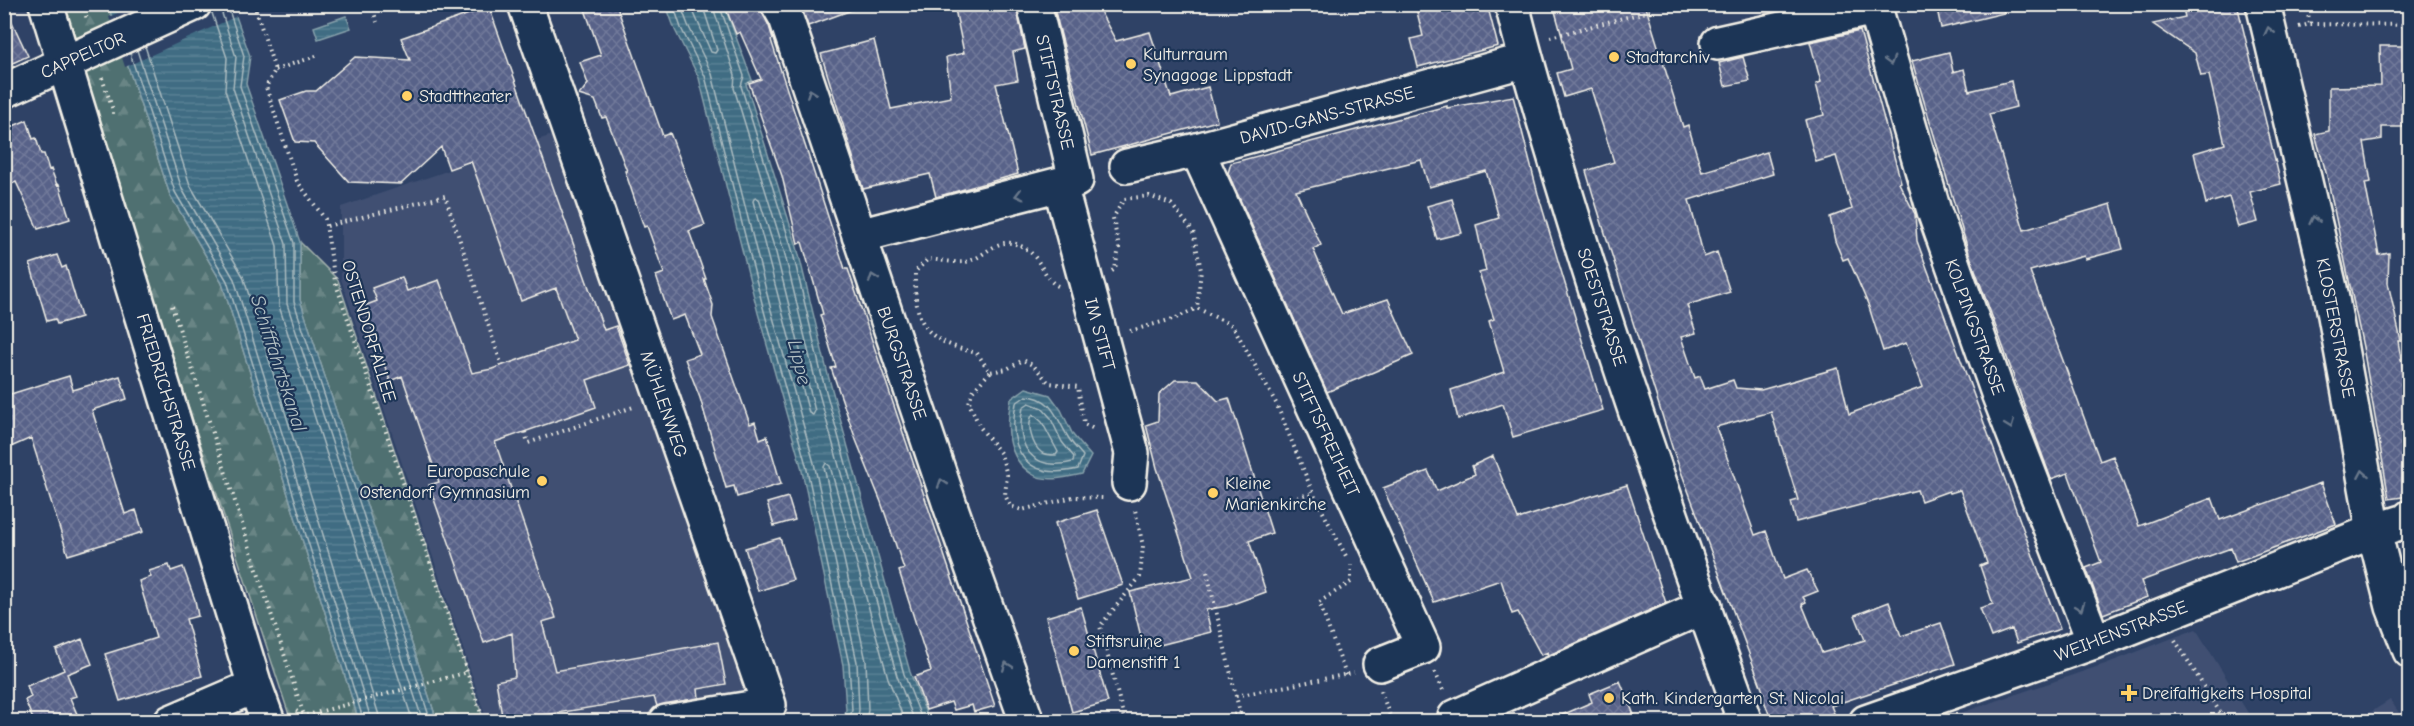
<svg xmlns="http://www.w3.org/2000/svg" width="2414" height="726" font-family="'Comic Neue',sans-serif">
  <style>
    .built { fill: #3f4f72 }
    .forest { fill: url(#forest-firs); stroke: #a2b0ac; stroke-width: 1.5 }
    .water { fill: url(#water-rules); stroke: #87a1ab; stroke-width: 1.5 }
    .pier { fill: #2f4266 }
    .lines { fill: none; stroke-linecap: round; stroke-linejoin: round }
    .shore { stroke: #acbcc0; stroke-width: 1.5 }
    .building { fill: url(#building-cross-hatch); stroke: #f4f1e8; stroke-width: 1.5 }
    .minor-casing { stroke: #f4f1e8; stroke-width: 38 }
    .path { stroke: #f4f1e8; stroke-width: 4; stroke-dasharray: 1.5 4.5; stroke-linecap: butt }
    .minor { stroke: #1d3557; stroke-width: 33 }
    .oneway { stroke: #68778a }
    .poi-dot { fill: #ffd166; stroke: #1d3557; stroke-width: 2 }
    .labels { text-anchor: middle; stroke-width: 4.5; stroke-linejoin: round; paint-order: stroke }
    .poi-label { font-size: 18px; fill: #f4f1e8; stroke: #1d3557; text-anchor: start }
    .street-label { font-size: 18px; fill: #f4f1e8; stroke: #1d3557 }
    .water-label { font-size: 20px; font-style: italic; fill: #b5c2c5; stroke: #1d3557 }
  </style>
  <defs>
    <pattern id="forest-firs" width="22" height="20" patternUnits="userSpaceOnUse" patternTransform="scale(1.5)"><rect width="22" height="20" fill="#4f7071"/><path d="M5 1l3.5 6h-7zM16 11l3.5 6h-7z" fill="#698585"/></pattern>
    <pattern id="water-rules" width="6" height="5" patternUnits="userSpaceOnUse" patternTransform="scale(1.5)"><rect width="6" height="5" fill="#3f6c83"/><path d="M0 2.5h6" fill="none" stroke="#5b8195"/></pattern>
    <pattern id="building-cross-hatch" width="8" height="8" patternUnits="userSpaceOnUse" patternTransform="scale(1.5)"><rect width="8" height="8" fill="#586289"/><path d="M0 0l8 8M0 8l8-8" fill="none" stroke="#71799a"/></pattern>
  </defs>
  <rect width="100%" height="100%" fill="#2f4266"/>
  <filter id="ink" filterUnits="userSpaceOnUse"><feTurbulence type="fractalNoise" baseFrequency=".0167" numOctaves="2"/><feDisplacementMap in="SourceGraphic" scale="12" xChannelSelector="R" yChannelSelector="G"/><feConvolveMatrix kernelMatrix="1 2 1 2 8 2 1 2 1" color-interpolation-filters="sRGB"/></filter>
  <g filter="url(#ink)">
    <path class="built" d="M555,134L747,682L743,695L733,703L622,721H487L341,279V207Z
      M2196,629L2253,721H1937L2105,664Z
      M2390,700L2405,721H2357Z"/>
    <path class="forest" d="M57,5H108L170,195L222,283L359,721H291Z
      M300,242L338,280L484,721H437L300,300Z"/>
    <path class="water" d="M108,5H232L250,56L246,84L300,242V300L437,721H359L222,283L170,195Z
      M666,5H724L752,80L746,84L797,247L828,375L910,672L929,721H843L846,710L843,665L801,466L758,313L699,78L675,30Z
      M346,16L351,28L318,39L314,27Z
      M1026,388L1050,395L1061,410L1073,435L1091,456L1082,474C1068,477 1045,483 1032,474C1006,458 1006,426 1011,399Z"/>
    <path class="pier" d="M136,4H235L239,15L125,67L109,17Z"/>
    <g class="lines">
      <path class="shore" d="M219,4L236,57L233,88L286,244L287,304L423,722
        M227,4L244,56L240,86L294,243V302L431,722
        M673,4L681,28L705,76L764,311L806,465L849,664L852,710L849,722
        M680,4L688,25L712,74L771,310L814,463L857,662L859,710L857,722
        M690,4L711,52L715,53L717,50L702,4
        M712,4L735,75L734,88L784,251L815,379L897,676L915,722
        M719,4L744,76L741,86L792,249L822,377L904,674L923,722
        M211,10L227,58L225,90L277,246L279,306L413,722
        M145,46L190,185L243,276L381,722
        M137,50L182,189L234,279L372,722
        M130,53L175,192L227,281L364,722
        M755,197L759,199L776,253L815,411L813,415L809,413L753,201Z
        M1026,396C1052,397 1056,417 1068,437C1072,444 1078,450 1083,456L1078,469C1026,481 1007,451 1016,403Z
        M1029,403L1042,408L1050,417L1062,442L1074,457L1073,462C1031,472 1015,446 1023,407Z
        M1033,414L1042,422L1058,452L1056,455C1052,455 1046,455 1042,453C1032,446 1026,424 1033,414Z
        M866,722L868,710L866,661L824,467L826,463L830,466L888,678L905,722"/>
    </g>
    <path class="building" d="M583,4H616L663,136L670,133L705,225L689,231L706,279H704L713,305L712,317L750,424L755,422L760,439L767,436L781,484L737,497L734,486L726,488L700,398L685,359L700,354L685,315L671,320L656,276L664,273L647,226L644,227L625,171H627L606,117L602,118L595,100L579,95L588,84L580,62L601,55Z
      M724,4H759L769,26L773,39L771,40L845,269H848L995,706L974,712L972,705L954,710L951,702L926,710L914,677L931,671L899,571L904,569L881,502L856,440L831,368L836,367L820,315L823,314L802,242L798,244L782,176L749,83L761,79L740,32L736,34Z
      M800,4H860V7L808,26Z
      M954,4H1016L1025,49L1013,52L1018,80L996,84L1018,174L936,197L930,174L863,189L821,54L874,40L891,109L951,97L946,57L964,53Z
      M1053,4H1096L1116,41L1150,32L1171,97L1208,87L1217,121L1092,155Z
      M1415,4H1487L1498,46L1418,67L1411,39L1423,36Z
      M1553,4H1645L1683,127L1688,125L1702,172L1767,152L1773,174L1689,200L1704,257L1717,252L1730,292L1687,305L1696,333L1681,337L1695,378L1700,376L1705,389L1733,380L1736,388L1761,390L1838,368L1849,414L1923,387L1906,343L1883,351L1868,304L1848,258L1843,260L1835,241L1830,217L1852,209L1836,156L1816,162L1805,120L1824,115L1816,84L1821,82L1810,42L1860,31L1901,182L1899,183L1915,214L1917,241L2060,629L2017,643L2012,629L1991,637L1980,608L1993,604L1980,566L1987,563L1960,490L1950,493L1949,491L1921,501L1917,490L1796,522L1791,502L1798,500L1771,412L1716,427L1755,535L1766,531L1783,579L1807,570L1818,591L1803,597L1806,602L1802,604L1822,653L1865,640L1855,615L1889,602L1901,636L1941,623L1955,664L1831,706L1834,713L1810,722H1772L1762,695L1764,694L1673,450L1594,198L1586,171L1614,162L1591,89L1564,97L1557,73L1571,69Z
      M1936,4H2003L2004,13L1941,28Z
      M2182,4H2237L2281,184L2250,192L2258,222L2238,227L2229,197L2206,204L2194,153L2225,144L2209,75L2201,76L2195,53L2153,24L2185,17Z
      M4,5L28,56L4,67Z
      M489,7L604,330L616,326L630,365L587,380L596,407L495,442L556,618L542,622L555,671L718,642L726,684L698,689L699,698L657,706L654,697L503,722L496,681L515,677L512,633L484,643L429,485L439,482L402,376L390,381L364,306L377,301L372,288L402,277L407,291L439,280L472,373L492,369L575,340L556,288L521,301L471,161L449,169L441,147L401,184L349,182L314,143L295,142L280,100L306,91H316L355,57L410,60L401,38Z
      M2380,46H2409V127H2382V139L2364,142L2371,182L2365,183L2379,255L2389,253L2388,283L2401,341H2398L2409,405V496L2389,499L2363,347L2327,176L2315,134L2329,131V87L2381,86Z
      M1949,52L1953,72L1964,69L1969,91L2011,81L2016,107L1989,114L2024,230L2111,204L2123,249L2085,259L2084,256L2030,271L2100,461L2113,456L2139,526L2212,498L2220,520L2321,483L2336,524L2236,562L2231,548L2141,581L2147,597L2103,614L2086,568L2101,562L2068,473L2051,479L1969,253L1912,61Z
      M1743,57L1750,81L1725,86L1719,63Z
      M1513,96L1538,194L1603,410L1513,437L1503,404L1458,419L1451,390L1504,372L1489,321L1494,319L1479,273L1486,271L1476,225L1499,218L1486,171L1429,187L1421,160L1296,191L1321,245L1313,249L1342,314L1388,299L1413,355L1327,392L1228,173L1231,163L1447,106V108Z
      M27,120L33,139L36,138L41,154H44L49,170L51,169L57,185L59,184L70,219L38,229L16,182L4,187V130Z
      M1452,199L1462,233L1437,239L1427,206Z
      M57,255L62,268L66,266L81,317L57,324L55,319L47,321L30,264Z
      M69,376L73,390L120,376L127,399L92,410L125,514L136,510L143,532L68,555L31,438L4,450V396Z
      M1175,380H1198L1218,401L1229,398L1272,533L1249,541L1266,592L1227,606L1206,610L1211,632L1144,649L1130,592L1193,577L1157,468L1146,425L1158,421L1159,394Z
      M1493,456L1518,519L1627,485L1666,603L1547,656L1548,652L1541,655L1518,612L1512,614L1501,580L1434,602L1383,488L1428,471L1437,491L1475,474L1472,466Z
      M788,497L795,520L774,526L767,503Z
      M1097,510L1123,585L1078,599L1055,523Z
      M780,538L793,580L758,591L745,548Z
      M169,565L171,571L183,567L195,600L198,616L186,619L202,676L120,701L105,654L156,638L139,581L151,577L149,571Z
      M1081,607L1108,702L1072,712L1046,617Z
      M82,639L92,664L67,674L76,696L70,698L77,714L60,722H34L25,700L31,697L27,686L64,670L56,650Z
      M1620,681L1637,722H1546L1592,702L1589,694Z"/>
    <g class="lines">
      <g class="minor-casing">
        <path id="minor" d="M46,4L255,686L268,722
          M525,4L769,705L666,722
          M778,4L786,18L951,508L1027,722
          M1512,4C1529,75 1551,145 1572,214C1624,385 1684,554 1745,722
          M1874,4L1934,211L1998,393L2094,642
          M2263,4L2330,288L2374,531L2393,607L2410,651
          M1718,43L1875,8
          M4,91L194,4
          M1197,150L1423,647L1380,664
          M1127,166L1197,150L1526,60
          M1060,185L1132,453L1129,483
          M859,236L1076,180L1034,4
          M1455,717L1705,606
          M171,722L255,686
          M1866,722L2094,642L2374,531L2406,521L2410,517"/>
      </g>
      <path class="path" d="M84,4L87,21
        M254,4L275,70L266,87L297,181L325,219L335,281L484,722
        M371,4L377,22
        M2306,4L2310,24
        M2299,27L2310,24L2410,25
        M1550,37L1654,10
        M275,70L319,55
        M102,78L113,110V116
        M327,226L445,196L502,366
        M1112,271L1115,269L1119,248L1113,218L1124,199L1149,196L1171,204L1193,231L1201,270L1197,308
        M1058,286C1044,280 1041,255 1021,246C996,234 985,259 965,262C954,263 940,260 928,259L915,272C914,325 925,341 977,353L990,372L1007,369L1023,360L1034,366L1049,383L1078,387L1084,424L1094,429
        M172,306L306,722
        M1130,331L1176,318L1197,308L1233,326L1276,403L1313,493L1346,556
        M990,372L972,392L969,403L980,427L1001,454L1007,475L1005,495L1010,506L1022,510L1073,497L1104,498
        M525,432L528,443L636,406
        M1263,507L1313,493
        M1207,572L1240,713L1209,722
        M2175,640L2226,722
        M1435,672L1443,690
        M1346,675L1319,602L1351,582V565
        M1381,691L1392,722
        M1236,696L1354,673
        M296,711L304,716L468,672
        M1125,722L1100,626L1140,577L1143,546L1135,510
        M2391,722L2410,710"/>
      <use href="#minor" class="minor"/>
    </g>
    <defs><path id="oneway-chevron" d="M-2-3.5L2.5 0L-2 3.5" fill="none" stroke-width="1.6" stroke-linecap="round" stroke-linejoin="round" transform="scale(1.5)"/></defs>
    <g class="oneway">
      <use href="#oneway-chevron" transform="translate(2269 31) rotate(-103)"/>
      <use href="#oneway-chevron" transform="translate(1890 61) rotate(74)"/>
      <use href="#oneway-chevron" transform="translate(811 93) rotate(-109)"/>
      <use href="#oneway-chevron" transform="translate(1019 195) rotate(166)"/>
      <use href="#oneway-chevron" transform="translate(2314 220) rotate(-103)"/>
      <use href="#oneway-chevron" transform="translate(873 278) rotate(-109)"/>
      <use href="#oneway-chevron" transform="translate(2010 425) rotate(69)"/>
      <use href="#oneway-chevron" transform="translate(2363 474) rotate(-100)"/>
      <use href="#oneway-chevron" transform="translate(942 483) rotate(-109)"/>
      <use href="#oneway-chevron" transform="translate(2080 607) rotate(69)"/>
      <use href="#oneway-chevron" transform="translate(1007 666) rotate(-110)"/>
    </g>
  </g>
  <g class="poi-dot">
    <circle cx="1614" cy="57" r="6"/>
    <circle cx="1131" cy="64" r="6"/>
    <circle cx="407" cy="96" r="6"/>
    <circle cx="542" cy="481" r="6"/>
    <circle cx="1213" cy="493" r="6"/>
    <circle cx="1074" cy="651" r="6"/>
    <path d="M2126 684h6v6h6v6h-6v6h-6v-6h-6v-6h6z"/>
    <circle cx="1609" cy="698" r="6"/>
  </g>
  <g class="labels">
    <g class="poi-label">
      <text x="1143" y="60">Kulturraum<tspan x="1143" dy="21">Synagoge Lippstadt</tspan></text>
      <text x="1626" y="63">Stadtarchiv</text>
      <text x="419" y="102">Stadttheater</text>
      <text x="530" y="477" text-anchor="end">Europaschule<tspan x="530" dy="21">Ostendorf Gymnasium</tspan></text>
      <text x="1225" y="489">Kleine<tspan x="1225" dy="21">Marienkirche</tspan></text>
      <text x="1086" y="647">Stiftsruine<tspan x="1086" dy="21">Damenstift 1</tspan></text>
      <text x="2142" y="699">Dreifaltigkeits Hospital</text>
      <text x="1621" y="704">Kath. Kindergarten St. Nicolai</text>
    </g>
    <g class="street-label">
      <text transform="translate(83 55) rotate(-24)" y="6">CAPPELTOR</text>
      <text transform="translate(1055 92) rotate(77)" y="6">STIFTSTRASSE</text>
      <text transform="translate(1327 115) rotate(-15)" y="6">DAVID-GANS-STRASSE</text>
      <text transform="translate(1602 307) rotate(72)" y="6">SOESTSTRASSE</text>
      <text transform="translate(1975 327) rotate(70)" y="6">KOLPINGSTRASSE</text>
      <text transform="translate(2336 328) rotate(79)" y="6">KLOSTERSTRASSE</text>
      <text transform="translate(369 331) rotate(73)" y="6">OSTENDORFALLEE</text>
      <text transform="translate(1100 334) rotate(75)" y="6">IM STIFT</text>
      <text transform="translate(902 363) rotate(71)" y="6">BURGSTRASSE</text>
      <text transform="translate(166 392) rotate(73)" y="6">FRIEDRICHSTRASSE</text>
      <text transform="translate(664 404) rotate(71)" y="6">MÜHLENWEG</text>
      <text transform="translate(1326 434) rotate(65)" y="6">STIFTSFREIHEIT</text>
      <text transform="translate(2121 631) rotate(-21)" y="6">WEIHENSTRASSE</text>
    </g>
    <g class="water-label">
      <text transform="translate(800 362) rotate(76)" y="7">Lippe</text>
      <text transform="translate(279 363) rotate(72)" y="7">Schifffahrtskanal</text>
    </g>
  </g>
  <rect width="2414" height="726" fill="none" stroke="#1d3557" stroke-width="24"/>
  <rect x="12" y="12" width="2390" height="702" fill="none" stroke="#f4f1e8" stroke-width="2" filter="url(#ink)"/>
</svg>
